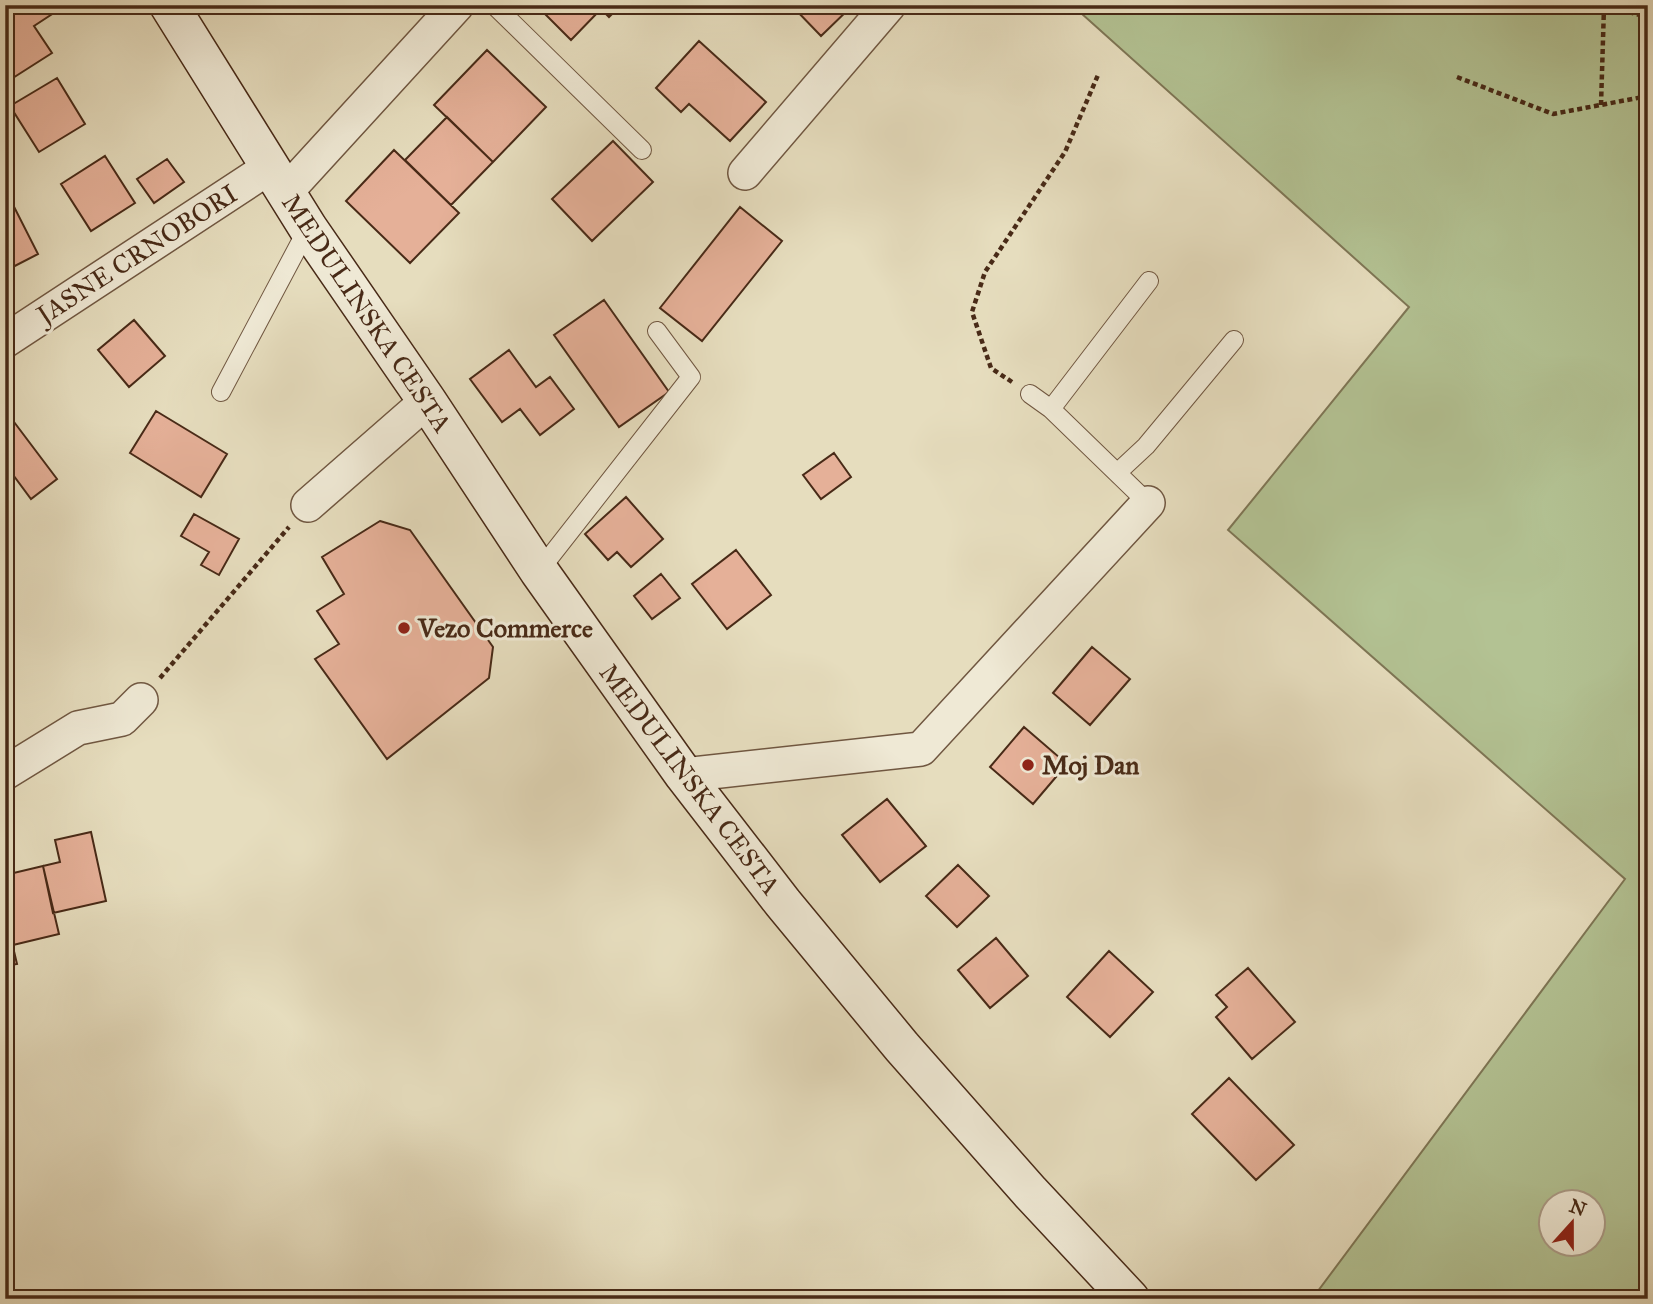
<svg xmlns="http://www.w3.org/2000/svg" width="1653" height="1304" font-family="'IM FELL Great Primer',serif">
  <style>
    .green { fill: #b3c293; stroke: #7e7655; stroke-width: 2; fill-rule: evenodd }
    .building { fill: #e5b098; stroke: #482a17; stroke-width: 2 }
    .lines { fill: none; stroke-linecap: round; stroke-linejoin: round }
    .lane-casing { stroke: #705741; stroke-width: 20 }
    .street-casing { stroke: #705741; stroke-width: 36 }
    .secondary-casing { stroke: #482a17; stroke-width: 41 }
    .path { stroke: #482a17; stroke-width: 4.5; stroke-dasharray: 5 3.5; stroke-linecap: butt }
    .lane { stroke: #efe9d5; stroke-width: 18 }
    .street { stroke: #efe9d5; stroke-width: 33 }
    .secondary { stroke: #efe9d5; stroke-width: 38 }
    .poi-dot { fill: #8f2418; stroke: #efe9d5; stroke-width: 2.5 }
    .labels { text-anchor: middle; stroke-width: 6; stroke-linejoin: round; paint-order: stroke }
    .street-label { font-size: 26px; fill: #482a17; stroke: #efe9d5 }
    .poi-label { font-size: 26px; font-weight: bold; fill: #482a17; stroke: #efe9d5; text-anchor: start }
  </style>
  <rect width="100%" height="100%" fill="#e6ddbe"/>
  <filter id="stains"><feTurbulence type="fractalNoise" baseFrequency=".00286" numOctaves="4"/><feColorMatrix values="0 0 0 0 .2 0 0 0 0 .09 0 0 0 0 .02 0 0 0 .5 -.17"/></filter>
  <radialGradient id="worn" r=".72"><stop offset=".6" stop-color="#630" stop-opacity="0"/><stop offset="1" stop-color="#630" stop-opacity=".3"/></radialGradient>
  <path class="green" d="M1072,5H1648V1299H1312L1625,879L1228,530L1409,307ZM1552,1202H1594V1244H1552Z"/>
  <path class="building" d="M5,5H66L34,26L52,53L5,83Z
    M536,5H621L609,17L601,9L571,40Z
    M795,5H853L821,36L793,7Z
    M699,41L766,102L730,141L689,104L681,112L656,88Z
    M487,50L546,107L493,162L434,105Z
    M57,78L85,124L39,152L10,106Z
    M447,117L493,162L451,205L405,160Z
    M613,141L653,182L592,241L552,199Z
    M394,150L459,213L410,263L346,201Z
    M105,156L135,203L91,231L61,184Z
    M167,159L184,182L154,203L137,179Z
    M5,189L38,254L5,271Z
    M740,207L782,241L702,341L660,308Z
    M604,300L669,392L619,427L554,335Z
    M134,320L165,356L129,387L98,350Z
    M509,350L536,387L550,377L574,409L540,435L520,409L502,422L470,379Z
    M5,410L57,479L31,499L5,464Z
    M156,411L227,454L201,497L130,453Z
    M834,453L851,477L821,499L803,475Z
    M626,497L663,539L631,567L617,552L608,560L585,534Z
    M194,514L239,539L219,575L201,565L209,552L181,536Z
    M380,521L410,530L493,647L489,678L387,759L315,659L339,644L317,611L344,594L322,557Z
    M736,550L771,595L727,629L692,584Z
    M661,574L680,598L652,619L634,596Z
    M1092,647L1130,679L1090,725L1053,693Z
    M1024,727L1067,764L1033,804L990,767Z
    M887,799L926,846L880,882L842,835Z
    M91,832L106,901L53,913L43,866L60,862L55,840Z
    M958,865L989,896L957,927L926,896Z
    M43,866L59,934L13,945L5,913V875Z
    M5,913L17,964L5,966Z
    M996,938L1028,976L990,1008L958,970Z
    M1109,951L1153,992L1110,1037L1067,997Z
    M1248,968L1295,1022L1252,1059L1216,1017L1227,1007L1216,995Z
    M1229,1078L1294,1145L1256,1180L1192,1114Z"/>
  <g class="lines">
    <g class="lane-casing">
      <path id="lane" d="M494,5L642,150
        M221,392L308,228
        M1030,394L1051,409L1148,503
        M1051,409L1149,281
        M1117,473L1146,446L1234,340
        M539,571L691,377L657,331"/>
    </g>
    <g class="street-casing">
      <path id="street" d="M745,173L889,5
        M285,193L457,5
        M5,341L270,167
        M308,505L427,401
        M5,773L78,728L122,719L141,700
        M684,775L921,749L1148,503"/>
    </g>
    <g class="secondary-casing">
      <path id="secondary" d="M169,5L308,228L427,401L539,571L684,775L783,903L902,1047L1030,1192L1130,1299"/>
    </g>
    <path class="path" d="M1604,6L1648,17
      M1457,77L1553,114L1648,96
      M1601,105L1604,7
      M1012,382L991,368L972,312L985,272L1065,152L1098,75
      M160,678L289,527"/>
    <use href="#lane" class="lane"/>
    <use href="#street" class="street"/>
    <use href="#secondary" class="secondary"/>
  </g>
  <g class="poi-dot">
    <circle cx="404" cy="628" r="7"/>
    <circle cx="1028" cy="765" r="7"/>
  </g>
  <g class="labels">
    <g class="street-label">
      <text transform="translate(137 254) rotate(-33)" y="9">JASNE CRNOBORI</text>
      <text transform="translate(367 313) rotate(56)" y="9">MEDULINSKA CESTA</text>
      <text transform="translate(690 779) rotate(53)" y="9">MEDULINSKA CESTA</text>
    </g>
    <g class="poi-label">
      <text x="418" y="637">Vezo Commerce</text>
      <text x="1042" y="774">Moj Dan</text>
    </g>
  </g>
  <rect width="1653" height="1304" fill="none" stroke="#e6ddbe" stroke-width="28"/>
  <rect x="7" y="7" width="1639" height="1290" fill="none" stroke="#482a17" stroke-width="3.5"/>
  <rect x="14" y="14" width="1625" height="1276" fill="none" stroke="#482a17" stroke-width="2"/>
  <g transform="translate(1572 1223) rotate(21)"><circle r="33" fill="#efe9d5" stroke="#ac9d89" stroke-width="2"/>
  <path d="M0-5L12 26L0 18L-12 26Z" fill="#8f2418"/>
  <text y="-10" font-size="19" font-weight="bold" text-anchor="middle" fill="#482a17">N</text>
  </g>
  <rect width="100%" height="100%" filter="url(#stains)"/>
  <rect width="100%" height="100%" fill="url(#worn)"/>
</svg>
